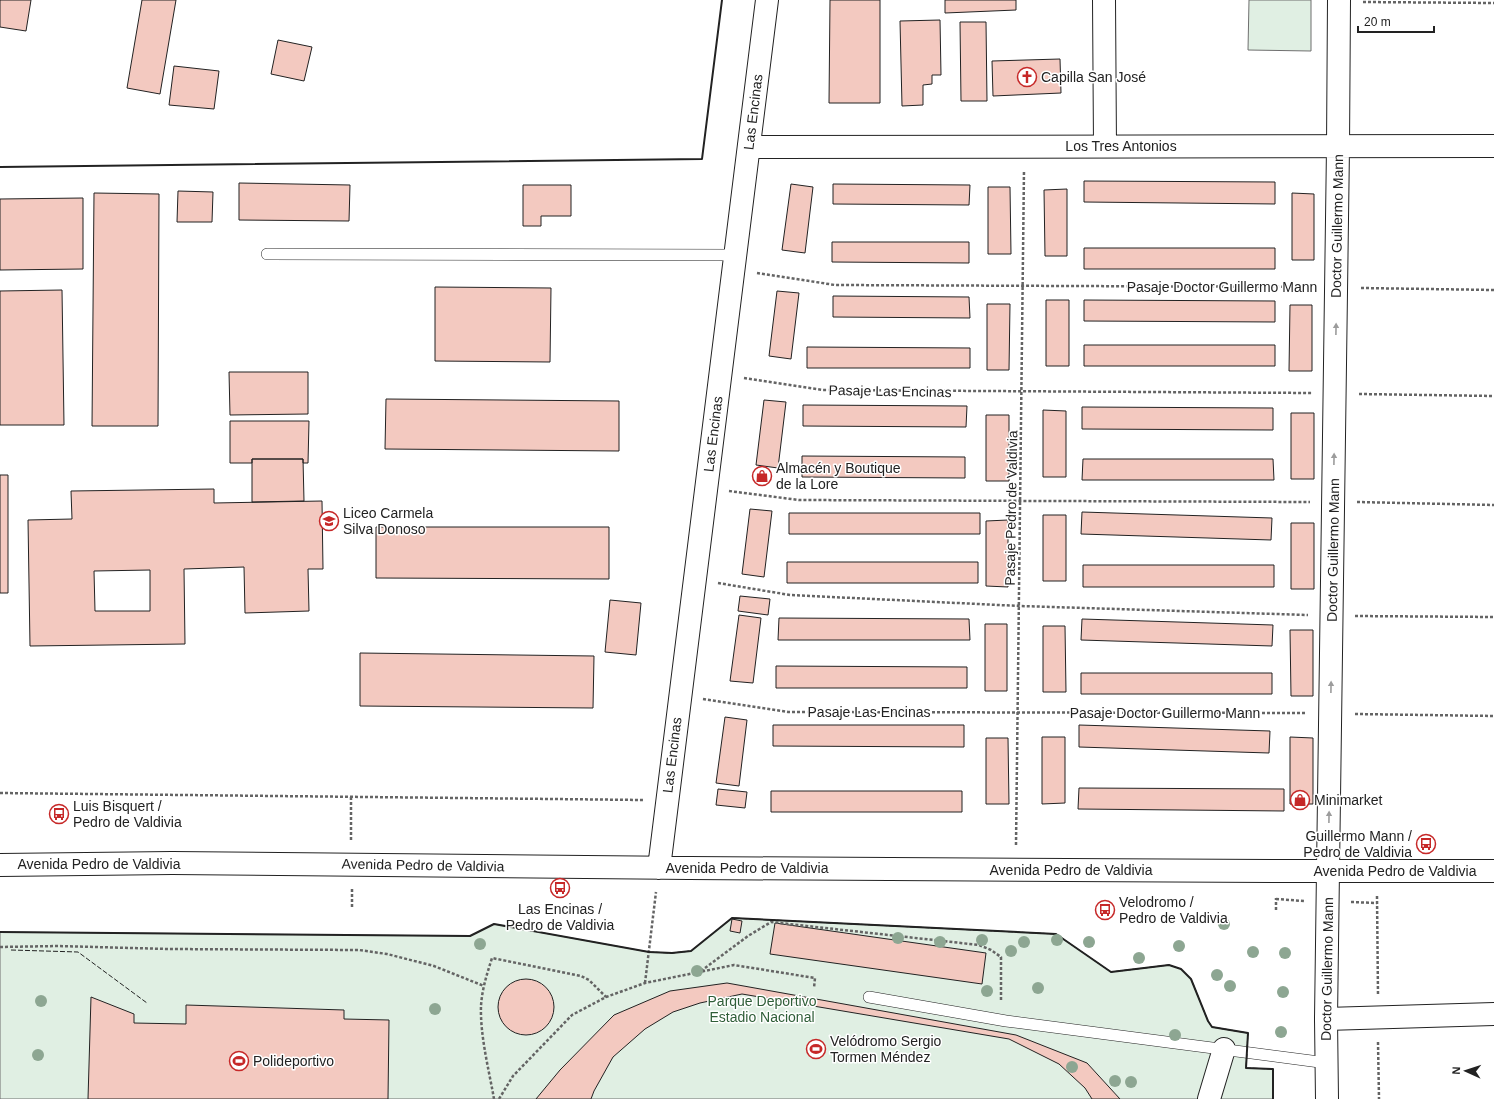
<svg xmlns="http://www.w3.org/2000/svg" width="1494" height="1099" font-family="Arial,sans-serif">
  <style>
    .green { fill: #e0efe3; stroke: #6f6f6f }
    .building { fill: #f3c9c0; stroke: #222; fill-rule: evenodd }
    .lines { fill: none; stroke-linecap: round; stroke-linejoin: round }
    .lane-casing { stroke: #222; stroke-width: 12 }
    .street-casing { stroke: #222; stroke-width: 24 }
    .secondary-casing { stroke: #222; stroke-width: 24 }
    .path { stroke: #646464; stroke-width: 2.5; stroke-dasharray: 3 2; stroke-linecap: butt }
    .lane { stroke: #fff; stroke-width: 11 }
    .street { stroke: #fff; stroke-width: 22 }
    .secondary { stroke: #fff; stroke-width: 22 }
    .fence { stroke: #222; stroke-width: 1; stroke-dasharray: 5 2; stroke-linecap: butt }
    .wall { stroke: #222; stroke-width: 2 }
    .tree { fill: #8da692 }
    .oneway { fill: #9c9c9c }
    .labels { text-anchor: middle; stroke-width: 3; stroke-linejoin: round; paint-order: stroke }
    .poi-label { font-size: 14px; fill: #222; stroke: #fff; text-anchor: start }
    .street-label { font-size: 14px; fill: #222; stroke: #fff }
    .park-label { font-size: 14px; fill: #2f5e38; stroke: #fff }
  </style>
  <rect width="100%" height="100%" fill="#fff"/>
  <path class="green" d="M1249,0H1311V51L1248,50Z
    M732,918L1056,934L1111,972L1169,965L1181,969L1191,979L1208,1021L1212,1027L1248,1033L1246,1068L1273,1069V1099H0V932L470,936L494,924L649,952L672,953L691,951Z"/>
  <path class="building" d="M0,0H31L26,31L0,27Z
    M142,0H176L160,94L127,88Z
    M830,0H880V103H829Z
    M945,0H1016V10L945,13Z
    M940,20L941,75H932V84L923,85V105L902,106L900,21Z
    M960,22H986L987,101H961Z
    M278,40L312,47L304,81L271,74Z
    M1060,59L1061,93L993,96L992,61Z
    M174,66L219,71L214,109L169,105Z
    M1084,181L1275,182V204L1084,202Z
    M239,183L350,185L349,221L239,220Z
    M791,184L813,187L805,253L782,250Z
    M833,184L970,185L969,205L833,204Z
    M523,185H571V216H541V226H523Z
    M988,187H1010L1011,254H988Z
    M1067,189V256H1045L1044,190Z
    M178,191L213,192L212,222H177Z
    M94,193L159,194L158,426H92Z
    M1292,193L1314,194V260H1292Z
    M83,198V269L0,270V199Z
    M832,242H969V263L832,262Z
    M1084,248H1275V269H1084Z
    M435,287L551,288L550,362L435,361Z
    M62,290L64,425H0V291Z
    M777,291L799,293L791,359L769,356Z
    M833,296L969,297L970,318L833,317Z
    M1046,300H1069V366H1046Z
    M1084,300L1275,301V322L1084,321Z
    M987,304H1010L1009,370H987Z
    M1290,305H1312V371H1289Z
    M1084,345H1275V366H1084Z
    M807,347L970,348V368H807Z
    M229,372H308V414L230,415Z
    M386,399L619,401V451L385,449Z
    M764,400L786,402L778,468L756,465Z
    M803,405L967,406L966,427L803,426Z
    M1082,407L1273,408V430L1082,429Z
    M1043,410L1066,411V477H1043Z
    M1291,413H1314V479H1291Z
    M986,415H1009V481H986Z
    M230,421H309L308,463H303V459H252V463H230Z
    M802,456L965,457V478L802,477Z
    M252,459H303L304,501L252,502Z
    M1083,459H1273L1274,480H1082Z
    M0,475H8V593H0Z
    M214,489V503L322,501L323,569H308L309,611L245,613L244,567L184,569L185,644L30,646L28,520L72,519L71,491ZM150,570V611H95L94,571Z
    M750,509L772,511L764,577L742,574Z
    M1082,512L1272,518L1271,540L1081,534Z
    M789,513H980V534H789Z
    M1043,515H1066V581H1043Z
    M1008,520V587L986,586V521Z
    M1291,523H1314V589H1291Z
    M376,527H609V579L376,578Z
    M787,562H978V583H787Z
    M1083,565H1274V587H1083Z
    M740,596L770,599L768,615L738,611Z
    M610,600L641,603L636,655L605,652Z
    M739,615L761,618L753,683L730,681Z
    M779,618L969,619L970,640H778Z
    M1082,619L1273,625L1272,646L1081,640Z
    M985,624H1007V691H985Z
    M1043,626H1065L1066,692H1043Z
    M1290,630H1313V696H1291Z
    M360,653L594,656L593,708L360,706Z
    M776,666L967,667V688H776Z
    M1081,673H1272V694H1081Z
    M725,717L747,720L739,786L716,783Z
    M773,725H964V747L773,746Z
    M1079,725L1270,731L1269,753L1079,747Z
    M1042,737H1065V803L1042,804Z
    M1290,737L1313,738V804H1290Z
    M986,738H1008L1009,804H986Z
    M1079,788L1284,789V811L1078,809Z
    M718,789L747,792L745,808L716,805Z
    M771,791H962V812H771Z
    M732,919L742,921L740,933L730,931Z
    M775,923L986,953L982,984L770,954Z
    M498 1007a28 28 0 1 1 56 0a28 28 0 1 1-56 0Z
    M727,983L1016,1035L1087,1063L1120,1099H1092L1085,1088L1059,1064L1009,1039L742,994L700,1003L673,1012L645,1029L613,1057L594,1091L591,1099H536L560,1070L614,1015L670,991Z
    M91,997L134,1014V1023L186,1024V1005L344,1010V1019L389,1020L388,1099H88Z"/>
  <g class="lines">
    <g class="lane-casing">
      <path id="lane" d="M267,254L735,255
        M869,997L1006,1021L1327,1063"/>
    </g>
    <g class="street-casing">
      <path id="street" d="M1104,0L1105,146
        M749,147L1494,146
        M1328,870L1338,147L1339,0
        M1326,1019L1494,1014
        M1209,1099L1224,1049"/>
    </g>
    <g class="secondary-casing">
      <path id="secondary" d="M0,865L172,863L689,868L1277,871H1494
        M659,868L767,0
        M1327,1099L1326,1019L1328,870"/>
    </g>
    <path class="path" d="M1363,2L1494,3
      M757,273L835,285L1312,287
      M1361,288L1494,290
      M744,378L823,390L1312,393
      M1359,394L1494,396
      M729,491L799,500L1310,502
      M1357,502L1494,505
      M718,583L790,595L1020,606L1308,615
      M1355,616L1494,617
      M703,699L788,712L1306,713
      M1355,714L1494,716
      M0,793L644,800
      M351,840V797
      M1016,845L1024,170
      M352,889V907
      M1377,896L1378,995
      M1276,899L1304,901
      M1351,902L1377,903
      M1276,910V898
      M0,947L58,946L168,949L359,950L387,954L434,966L484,986
      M697,974L748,936L771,922L979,945L991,950L1001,957V1001
      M645,983L656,892
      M1378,1042L1379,1099
      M494,1099C489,1070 480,1036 481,1006C482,989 487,974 492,958L581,976L589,980L606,997
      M499,1099L513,1076L572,1015L606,997L645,983L734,965L815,978L814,988"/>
    <use href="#lane" class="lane"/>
    <use href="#street" class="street"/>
    <use href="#secondary" class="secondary"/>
    <path class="fence" d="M11,950L78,952L147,1003
      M649,952L672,953L691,951L732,918L1056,934L1111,972L1169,965L1181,969L1191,979L1208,1021L1212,1027L1248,1033L1247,1048
      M1247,1054L1246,1068L1273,1069V1099"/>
    <path class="wall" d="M0,167L702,159L722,0
      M0,932L470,936L494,924L649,952L672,953L691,951L732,918L1056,934L1111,972L1169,965L1181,969L1191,979L1208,1021L1212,1027L1248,1033L1246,1068L1273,1069V1099"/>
  </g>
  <g class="tree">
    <circle cx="1224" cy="924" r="6"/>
    <circle cx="898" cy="938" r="6"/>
    <circle cx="982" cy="940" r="6"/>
    <circle cx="1057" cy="940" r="6"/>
    <circle cx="940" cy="942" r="6"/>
    <circle cx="1024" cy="942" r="6"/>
    <circle cx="1089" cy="942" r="6"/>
    <circle cx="480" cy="944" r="6"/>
    <circle cx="1179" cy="946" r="6"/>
    <circle cx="1011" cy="951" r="6"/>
    <circle cx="1253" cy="952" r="6"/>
    <circle cx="1285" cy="953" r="6"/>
    <circle cx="1139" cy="958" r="6"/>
    <circle cx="697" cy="971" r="6"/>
    <circle cx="1217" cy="975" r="6"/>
    <circle cx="1230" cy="986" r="6"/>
    <circle cx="1038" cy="988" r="6"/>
    <circle cx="987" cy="991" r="6"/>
    <circle cx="1283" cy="992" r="6"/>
    <circle cx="41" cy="1001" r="6"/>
    <circle cx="435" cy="1009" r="6"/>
    <circle cx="1281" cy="1032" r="6"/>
    <circle cx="1175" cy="1035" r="6"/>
    <circle cx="38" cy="1055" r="6"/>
    <circle cx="1072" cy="1067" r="6"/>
    <circle cx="1115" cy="1081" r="6"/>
    <circle cx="1131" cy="1082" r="6"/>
  </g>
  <defs><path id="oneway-solid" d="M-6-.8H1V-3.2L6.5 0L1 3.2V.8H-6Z"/></defs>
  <g class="oneway">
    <use href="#oneway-solid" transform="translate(1336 329) rotate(-89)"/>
    <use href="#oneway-solid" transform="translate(1334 459) rotate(-89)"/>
    <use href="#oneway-solid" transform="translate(1331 687) rotate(-89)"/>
    <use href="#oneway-solid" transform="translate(1329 817) rotate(-89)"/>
  </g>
  <defs>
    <g id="church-ring" transform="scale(1)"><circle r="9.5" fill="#fff" stroke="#c62828" stroke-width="1.5"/><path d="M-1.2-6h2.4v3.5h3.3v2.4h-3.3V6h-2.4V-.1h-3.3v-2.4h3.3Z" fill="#c62828"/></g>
    <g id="shop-ring" transform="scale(1)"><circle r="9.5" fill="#fff" stroke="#c62828" stroke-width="1.5"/><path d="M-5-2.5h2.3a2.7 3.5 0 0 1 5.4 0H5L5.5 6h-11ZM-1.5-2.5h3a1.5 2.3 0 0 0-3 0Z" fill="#c62828"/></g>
    <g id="school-ring" transform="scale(1)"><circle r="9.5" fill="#fff" stroke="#c62828" stroke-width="1.5"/><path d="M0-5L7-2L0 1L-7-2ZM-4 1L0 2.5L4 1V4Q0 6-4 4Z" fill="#c62828"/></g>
    <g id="bus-ring" transform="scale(1)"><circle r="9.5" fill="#fff" stroke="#c62828" stroke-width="1.5"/><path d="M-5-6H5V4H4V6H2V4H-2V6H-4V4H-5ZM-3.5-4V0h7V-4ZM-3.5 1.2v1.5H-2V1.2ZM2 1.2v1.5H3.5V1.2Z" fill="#c62828"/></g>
    <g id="stadium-ring" transform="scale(1)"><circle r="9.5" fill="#fff" stroke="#c62828" stroke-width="1.5"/><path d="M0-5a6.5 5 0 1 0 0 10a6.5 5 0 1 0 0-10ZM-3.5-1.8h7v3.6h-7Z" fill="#c62828"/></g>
  </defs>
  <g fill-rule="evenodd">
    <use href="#church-ring" x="1027" y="77"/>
    <use href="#shop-ring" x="762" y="476"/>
    <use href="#school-ring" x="329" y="521"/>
    <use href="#shop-ring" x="1300" y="800"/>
    <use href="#bus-ring" x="59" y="814"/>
    <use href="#bus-ring" x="1426" y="844"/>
    <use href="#bus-ring" x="560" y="888"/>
    <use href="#bus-ring" x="1105" y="910"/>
    <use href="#stadium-ring" x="816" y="1049"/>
    <use href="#stadium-ring" x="239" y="1061"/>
  </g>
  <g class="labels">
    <g class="poi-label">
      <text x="1041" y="82">Capilla San José</text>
      <text x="776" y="473">Almacén y Boutique<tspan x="776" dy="16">de la Lore</tspan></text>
      <text x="343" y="518">Liceo Carmela<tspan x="343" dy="16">Silva Donoso</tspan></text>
      <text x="1314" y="805">Minimarket</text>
      <text x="73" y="811">Luis Bisquert /<tspan x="73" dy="16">Pedro de Valdivia</tspan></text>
      <text x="1412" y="841" text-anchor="end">Guillermo Mann /<tspan x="1412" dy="16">Pedro de Valdivia</tspan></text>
      <text x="1119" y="907">Velodromo /<tspan x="1119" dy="16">Pedro de Valdivia</tspan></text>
      <text x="560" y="914" text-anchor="middle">Las Encinas /<tspan x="560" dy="16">Pedro de Valdivia</tspan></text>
      <text x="830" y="1046">Velódromo Sergio<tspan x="830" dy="16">Tormen Méndez</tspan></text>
      <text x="253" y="1066">Polideportivo</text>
    </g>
    <g class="street-label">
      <text transform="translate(753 112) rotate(-83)" y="5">Las Encinas</text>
      <text x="1121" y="151">Los Tres Antonios</text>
      <text transform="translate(1337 226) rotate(-89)" y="5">Doctor Guillermo Mann</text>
      <text x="1222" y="292">Pasaje Doctor Guillermo Mann</text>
      <text transform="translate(890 391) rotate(1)" y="5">Pasaje Las Encinas</text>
      <text transform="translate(713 434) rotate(-83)" y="5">Las Encinas</text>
      <text transform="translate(1011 508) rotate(-89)" y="5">Pasaje Pedro de Valdivia</text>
      <text transform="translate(1333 550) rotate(-89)" y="5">Doctor Guillermo Mann</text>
      <text x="869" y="717">Pasaje Las Encinas</text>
      <text x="1165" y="718">Pasaje Doctor Guillermo Mann</text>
      <text transform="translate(672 755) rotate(-83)" y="5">Las Encinas</text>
      <text x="99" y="869">Avenida Pedro de Valdivia</text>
      <text transform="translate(423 865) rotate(1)" y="5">Avenida Pedro de Valdivia</text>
      <text x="747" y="873">Avenida Pedro de Valdivia</text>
      <text x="1071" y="875">Avenida Pedro de Valdivia</text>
      <text x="1395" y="876">Avenida Pedro de Valdivia</text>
      <text transform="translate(1327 969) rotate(-89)" y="5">Doctor Guillermo Mann</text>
    </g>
    <g class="park-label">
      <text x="762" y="1006">Parque Deportivo<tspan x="762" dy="16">Estadio Nacional</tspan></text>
    </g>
  </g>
  <g transform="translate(1466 1071) rotate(273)" stroke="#ffffff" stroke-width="3" paint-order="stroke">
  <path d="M0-3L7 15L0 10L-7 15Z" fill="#222222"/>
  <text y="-6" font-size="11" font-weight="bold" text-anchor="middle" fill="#222222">N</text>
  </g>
  <path d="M1358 26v6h76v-6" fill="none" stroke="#222222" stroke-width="2"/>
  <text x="1364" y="26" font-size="12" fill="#222222" stroke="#ffffff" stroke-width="3" paint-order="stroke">20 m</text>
</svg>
